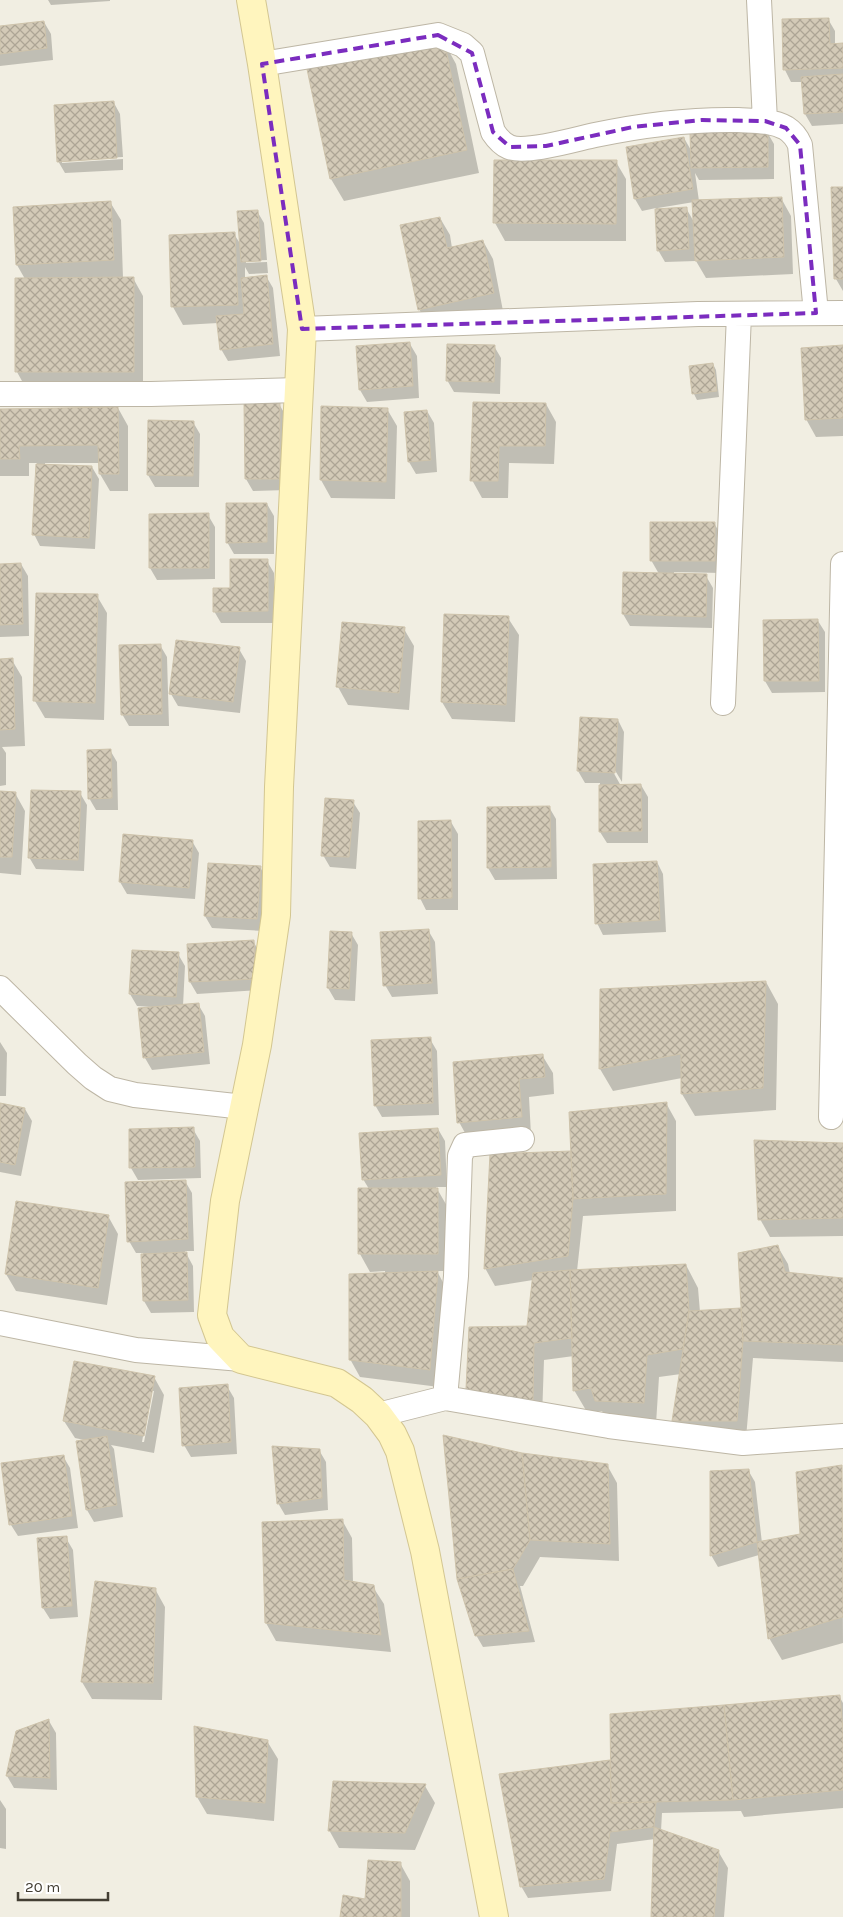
<svg xmlns="http://www.w3.org/2000/svg" width="843" height="1917" font-family="Karla,sans-serif">
  <style>
    .shadow { fill: #0003; fill-rule: evenodd }
    .building { fill: url(#building-cross-hatch); stroke: #cec3ab }
    .lines { fill: none; stroke-linecap: round; stroke-linejoin: round }
    .street-casing { stroke: #bdb6a5; stroke-width: 26 }
    .secondary-casing { stroke: #d3c691; stroke-width: 30 }
    .street { stroke: #fff; stroke-width: 24 }
    .secondary { stroke: #fff5be; stroke-width: 28 }
    .marked { fill: none; stroke: #7b2cbf; stroke-width: 4; stroke-dasharray: 10 6; stroke-linejoin: round }
  </style>
  <defs>
    <pattern id="building-cross-hatch" width="8" height="8" patternUnits="userSpaceOnUse" patternTransform="scale(1.25)"><rect width="8" height="8" fill="#d3cab7"/><path d="M0 0l8 8M0 8l8-8" fill="none" stroke="#ada595"/></pattern>
  </defs>
  <rect width="100%" height="100%" fill="#f1eee2"/>
  <path class="shadow" d="M48,0H110V1L51,5Z
    M828,19L835,31V45H843V124L812,126L805,114L803,82H791L785,70L783,20Z
    M44,22L51,34L53,60L0,66V27Z
    M444,42L456,64L479,173L344,201L331,179L308,70Z
    M114,103L120,114L123,157L62,160V163L123,159V170L65,173L58,161Z
    M767,132L774,144V179L699,180L695,173L699,201L781,198L791,216L793,274L706,278L696,261L665,262L658,250L656,208L642,211L635,199L684,138L692,152ZM694,202V222L686,208L658,210V208Z
    M495,161L616,162L626,179V241H505L495,223Z
    M843,188V291L836,279Z
    M110,202L121,220L123,278H133L143,296V389L27,390L17,372V279H25L17,265Z
    M257,211L264,223L267,260L246,261V263L267,262L268,273L249,274L245,267V279L266,276L273,288L280,356L228,361L221,349L218,323L183,325L173,307L170,236L234,234L241,245Z
    M440,218L450,235L452,248L483,241L493,259L503,311L429,327L419,309Z
    M410,344L417,356L419,398L367,402L360,390Z
    M494,346L501,358L500,394L454,392L447,380Z
    M843,347V436L816,437L806,419Z
    M713,364L716,370L719,397L697,400L694,394L690,367Z
    M474,403L546,404L556,422L554,464L509,463L508,498H482L472,480Z
    M245,404H279L286,416L287,490L253,491L246,479Z
    M323,407L387,409L397,426L395,499L331,498L321,480Z
    M118,408L128,426V491H110L100,474V463H45V465L92,467L99,479L95,549L40,546L34,534L37,463H29V476H0V410Z
    M427,411L434,423L437,472L416,474L409,462Z
    M193,422L200,434L199,487H155L148,475Z
    M267,504L274,516V554H234L227,542Z
    M150,515H208L215,527V579L157,580L150,568Z
    M714,523L721,535V573L674,572V575L706,576L713,588L712,628L630,626L623,614L625,573L659,574L651,560Z
    M267,561L274,573V623H221L214,611L231,590Z
    M21,564L28,576L29,636L0,637V565Z
    M97,596L107,613L104,720L45,718L35,701Z
    M508,618L519,635L515,722L452,719L442,702Z
    M818,621L825,632V692L772,693L765,681Z
    M343,623L404,629L414,646L409,710L348,705L338,687Z
    M160,645L167,657L169,726H129L122,714Z
    M239,649L246,661L240,713L178,706L171,694Z
    M0,660H12L22,677L25,746L2,747L6,753V785L0,786Z
    M618,720L624,732L622,782L613,767L611,768L621,786L641,785L648,797V843H607L600,832V783H585L578,771Z
    M110,750L117,762L118,810H96L89,798Z
    M0,792L15,793L25,811L21,875L0,873Z
    M80,793L87,805L84,871L36,869L29,857Z
    M353,802L360,813L356,869L330,867L323,855Z
    M549,807L556,819L557,879L495,880L488,868Z
    M451,822L458,834V910H426L420,898Z
    M192,841L199,853L195,899L127,894L120,882Z
    M657,862L663,874L666,932L603,935L597,923Z
    M260,867L267,879L263,931L212,928L205,916Z
    M428,930L435,942L438,994L392,997L385,985Z
    M351,933L358,945L355,1001L335,1000L328,988Z
    M253,941L260,953L262,990L197,994L190,982Z
    M178,954L185,966L183,1006L198,1004L205,1016L210,1064L152,1070L145,1058L140,1010L152,1008V1007L137,1006L130,994Z
    M766,982L778,1004L776,1110L695,1116L682,1094V1078L613,1091L600,1069L601,990Z
    M430,1039L437,1051L439,1115L382,1117L375,1105Z
    M0,1042L7,1053L6,1096H0Z
    M542,1055L553,1073L554,1094L529,1097L531,1135L469,1140L459,1122Z
    M666,1103L676,1121V1211L583,1216L577,1271L686,1265L698,1288L700,1312L743,1309L778,1247L788,1264L790,1274L843,1279V1362L753,1358L746,1438L684,1439L674,1421L681,1374L659,1377L656,1424L609,1423L602,1411L587,1412L574,1390V1356L544,1360L542,1418L478,1406L467,1389L528,1327L533,1280L495,1286L485,1268L572,1152Z
    M0,1104L25,1109L32,1121L21,1176L0,1172Z
    M193,1129L200,1141L201,1178L138,1180L131,1168L130,1130Z
    M438,1129L445,1141L447,1187H436L447,1206L448,1271H437L447,1290L439,1387L360,1377L350,1359L385,1274V1271L370,1272L360,1254L369,1189L363,1179Z
    M843,1144V1236L770,1237L760,1219Z
    M185,1181L192,1193L194,1251H185L193,1266L194,1312L151,1313L144,1301L143,1253H136L129,1241Z
    M108,1216L118,1234L107,1305L16,1291L6,1274Z
    M154,1377L164,1395L154,1453L111,1445L114,1449L123,1517L94,1522L87,1510L84,1440L75,1438L64,1421ZM151,1391H154L144,1442H142Z
    M227,1386L234,1398L237,1454L191,1457L184,1445Z
    M319,1450L326,1462L328,1510L285,1515L278,1503Z
    M521,1455L607,1465L617,1483L619,1561L540,1557L523,1586H520L535,1642L483,1647L476,1635Z
    M63,1456L70,1468L78,1528L18,1536L11,1525Z
    M842,1466L843,1643L782,1660L769,1638L759,1555L718,1567L711,1555L748,1470L755,1482L762,1543L801,1535Z
    M342,1520L352,1538L353,1583L373,1587L384,1604L391,1652L276,1641L266,1623Z
    M66,1538L73,1550L78,1617L50,1619L43,1608Z
    M155,1589L165,1607L162,1700L92,1699L82,1682Z
    M839,1696L843,1703V1808L744,1817L741,1811L662,1813L661,1831L718,1851L728,1868L724,1917H652L655,1839L617,1844L611,1891L528,1898L521,1886L501,1775L612,1761Z
    M49,1721L56,1733L57,1790L14,1788L7,1776L17,1732Z
    M267,1741L278,1759L274,1821L207,1814L197,1797Z
    M425,1786L435,1803L415,1850L339,1848L329,1830Z
    M0,1800L6,1809V1849L0,1848Z
    M400,1863L410,1881V1917H342L366,1900Z"/>
  <path class="building" d="M829,18L830,44L843,43V68L783,70L782,19Z
    M44,21L47,48L0,54V26Z
    M444,40L467,150L330,179L307,69Z
    M843,74V112L804,114L801,77Z
    M114,101L117,158L57,162L54,105Z
    M768,131V167L691,168L690,132Z
    M684,137L693,189L634,199L626,147Z
    M494,160H617L616,224L493,223Z
    M831,187H843V279H834Z
    M782,197L784,257L695,261L692,200Z
    M111,201L114,260L16,265L13,207Z
    M687,207L689,249L657,251L655,209Z
    M258,210L261,261L241,262L237,211Z
    M440,217L447,248L483,240L494,293L418,310L400,225Z
    M235,232L238,305L171,307L169,235Z
    M267,275L273,344L220,350L216,316L244,314L241,278Z
    M134,277V372H15V278Z
    M410,342L413,386L359,390L356,346Z
    M447,344L495,345L494,382L446,381Z
    M843,345V418L805,420L801,348Z
    M713,363L717,391L692,394L689,366Z
    M473,402L546,403L545,446H499L498,481H470Z
    M244,403H280V479H245Z
    M321,406L388,408L386,482L320,480Z
    M118,407L119,474H99L98,445L19,446L20,459H0V409Z
    M427,410L431,460L408,462L404,412Z
    M148,420L194,421L193,476L147,475Z
    M36,464L92,466L89,538L32,535Z
    M226,503H267V542L226,543Z
    M209,513V568H149V514Z
    M650,522H715V561H650Z
    M230,559H268V611L213,612V588H230Z
    M21,563L23,624L0,625V564Z
    M623,572L707,574L706,617L622,614Z
    M36,593L98,594L95,703L33,701Z
    M444,614L509,616L506,705L441,702Z
    M818,619L819,681H764L763,620Z
    M342,622L405,627L399,693L336,687Z
    M176,640L240,647L233,702L169,694Z
    M161,644L162,714L121,715L119,645Z
    M13,658L15,729L0,730V659Z
    M580,717L618,719L615,773L577,771Z
    M111,749L112,798L88,799L87,750Z
    M641,784L642,831L599,832V785Z
    M31,790L81,791L78,860L28,858Z
    M0,791L16,792L12,857H0Z
    M325,798L354,800L349,857L321,856Z
    M550,806L551,867L487,868V807Z
    M451,820L452,898L418,899V821Z
    M123,834L193,840L189,888L119,882Z
    M657,861L660,920L595,924L593,864Z
    M208,863L261,866L257,919L204,916Z
    M429,929L432,983L383,986L380,932Z
    M330,931L352,932L349,989L327,988Z
    M254,940L256,979L189,982L187,944Z
    M132,950L179,952L176,997L129,994Z
    M766,981L763,1088L681,1094V1054L599,1069L600,989Z
    M199,1003L204,1052L143,1058L138,1008Z
    M431,1037L433,1103L374,1106L371,1040Z
    M543,1054L545,1077L519,1079L522,1117L457,1123L453,1062Z
    M667,1102L666,1194L573,1199L569,1112Z
    M0,1103L25,1108L15,1165L0,1162Z
    M194,1127L195,1167L129,1168V1129Z
    M438,1128L441,1175L362,1180L359,1133Z
    M754,1140L843,1143V1218L758,1220Z
    M571,1151L573,1199L568,1256L484,1269L490,1154Z
    M186,1180L188,1239L127,1242L125,1182Z
    M358,1188H438V1254H358Z
    M16,1201L109,1215L98,1288L5,1274Z
    M778,1245L785,1272L843,1278V1345L743,1341L738,1253Z
    M187,1252L188,1300L143,1301L141,1254Z
    M686,1264L689,1311L683,1349L647,1355L644,1403L595,1401L591,1388L573,1391L570,1270Z
    M570,1270L572,1338L534,1343L533,1401L466,1389L469,1327L527,1326L533,1273Z
    M438,1271L430,1370L349,1360V1274Z
    M741,1308L743,1341L737,1421H672L689,1311Z
    M74,1361L155,1376L144,1436L63,1421Z
    M228,1384L231,1442L182,1446L179,1388Z
    M443,1435L522,1453L530,1540L513,1569L457,1579Z
    M107,1436L117,1505L86,1510L76,1441Z
    M272,1446L320,1449L322,1498L277,1504Z
    M522,1453L608,1464L610,1544L530,1540Z
    M64,1455L72,1516L9,1525L1,1463Z
    M842,1465L843,1617L768,1639L757,1542L800,1534L796,1472Z
    M749,1469L757,1542L710,1556V1471Z
    M343,1519L344,1580L374,1585L381,1635L265,1623L262,1522Z
    M67,1536L72,1606L42,1608L37,1538Z
    M513,1569L529,1631L475,1636L457,1579Z
    M95,1581L156,1588L153,1683L81,1682Z
    M840,1695L843,1731V1790L733,1800L724,1705Z
    M724,1705L733,1800L611,1803L610,1714Z
    M49,1719L50,1778L6,1776L16,1731Z
    M194,1726L268,1740L265,1803L196,1797Z
    M610,1760L611,1803L656,1802L654,1827L610,1832L604,1879L520,1887L499,1774Z
    M333,1781L426,1784L405,1833L328,1831Z
    M654,1827L719,1850L714,1917H651Z
    M368,1860L401,1862V1917H340L343,1895L365,1899Z"/>
  <g class="lines">
    <g class="street-casing">
      <path id="street" d="M759,0L765,121
        M262,64L438,35L463,45L472,53L493,132C497,138 502,144 509,147C526,154 576,139 595,135C642,125 690,119 738,120C754,121 771,120 786,128C794,133 797,138 800,145L816,313
        M302,329L698,314L843,313
        M0,394H151L298,390
        M723,703L739,314
        M0,988L77,1064L93,1078L110,1089L135,1095L244,1107
        M831,1117L843,564
        M0,1323L136,1350L241,1359
        M445,1398L456,1276L460,1156L465,1145L522,1139
        M378,1415L445,1398L609,1426L743,1443L843,1436"/>
    </g>
    <g class="secondary-casing">
      <path id="secondary" d="M251,0L262,64L302,329L279,787L276,915L257,1045L225,1201L212,1315L220,1337L241,1359L337,1383L362,1400L378,1415L392,1434L400,1451L425,1551L494,1917"/>
    </g>
    <use href="#street" class="street"/>
    <use href="#secondary" class="secondary"/>
  </g>
  <path class="marked" d="M438,35L472,53L493,132L510,147L546,146L633,127L702,120L765,121L786,128L800,145L816,313L302,329L262,64Z"/>
  <path d="M18 1892v8h90v-8" fill="none" stroke="#433e33" stroke-width="2.5"/>
  <text x="25" y="1892" font-size="15" fill="#433e33" stroke="#ffffff" stroke-width="4" paint-order="stroke">20 m</text>
</svg>
